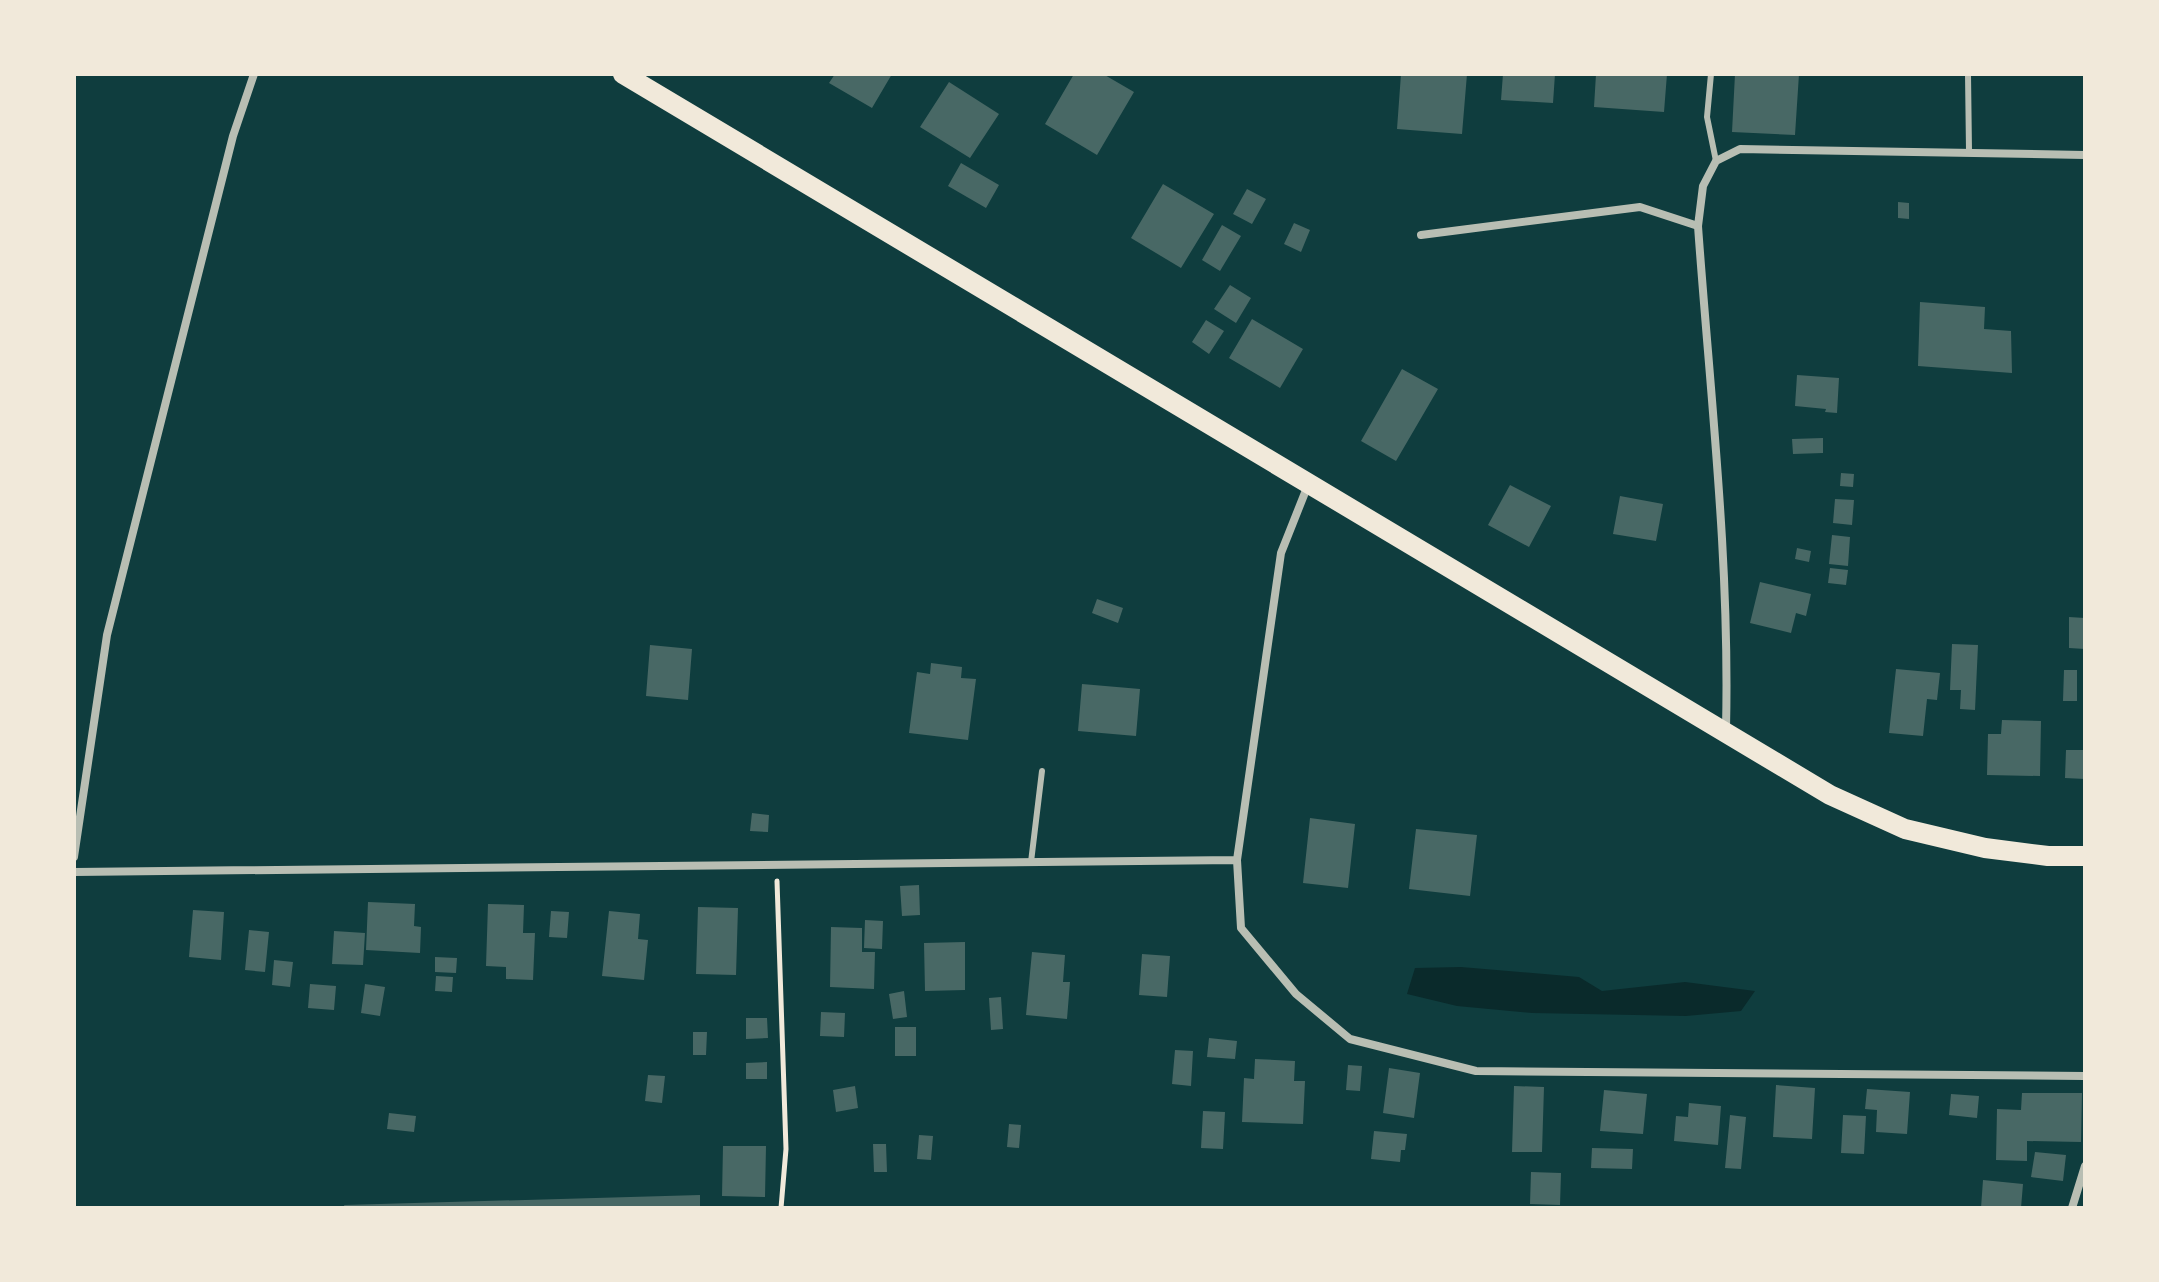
<svg xmlns="http://www.w3.org/2000/svg" width="2159" height="1282" font-family="'Exo 2',sans-serif">
  <style>
    .water { fill: #0a2a2b }
    .building { fill: #486865 }
    .lines { fill: none; stroke-linecap: round; stroke-linejoin: round }
    .path { stroke: #f1e9da; stroke-width: 5 }
    .service { stroke: #b8beb3; stroke-width: 6 }
    .minor { stroke: #b8beb3; stroke-width: 8 }
    .primary { stroke: #f1e9da; stroke-width: 20 }
  </style>
  <rect width="100%" height="100%" fill="#0f3d3e"/>
  <path class="water" d="M1461,967L1579,977L1602,991L1685,982L1755,991L1741,1011L1686,1016L1532,1013L1457,1006L1407,994L1415,968Z"/>
  <path class="building" d="M835,74H892L872,108L829,83Z
    M1074,74H1103L1134,92L1097,155L1045,124Z
    M1401,74H1467L1462,134L1397,129Z
    M1503,74H1555L1553,103L1501,100Z
    M1596,74H1667L1664,112L1594,107Z
    M1735,74H1799L1795,135L1732,132Z
    M949,82L999,114L970,158L920,127Z
    M961,163L999,185L986,208L948,186Z
    M1163,184L1214,214L1181,268L1131,238Z
    M1247,189L1266,199L1252,224L1233,214Z
    M1898,202L1909,203V219L1898,218Z
    M1294,223L1310,230L1301,252L1284,244Z
    M1222,225L1241,236L1220,271L1202,260Z
    M1230,285L1251,298L1236,323L1214,309Z
    M1920,302L1985,307L1984,329L2011,331L2012,373L1918,366Z
    M1252,319L1303,349L1280,388L1229,358Z
    M1206,320L1224,331L1209,354L1192,342Z
    M1402,369L1438,389L1396,461L1361,441Z
    M1797,375L1839,378L1837,413L1825,412L1826,409L1795,406Z
    M1823,438V453L1793,454L1792,439Z
    M1841,473L1854,474L1853,487L1840,486Z
    M1510,485L1551,506L1529,547L1488,525Z
    M1620,496L1663,504L1656,541L1613,534Z
    M1835,499L1854,500L1852,525L1833,523Z
    M1832,535L1850,537L1848,566L1829,564Z
    M1797,548L1811,551L1809,562L1795,559Z
    M1830,568L1848,570L1846,585L1828,583Z
    M1760,582L1811,594L1806,616L1796,613L1791,633L1750,623Z
    M1097,599L1123,608L1118,623L1092,613Z
    M2069,617L2085,618V649L2069,648Z
    M1952,644L1978,645L1975,710L1960,709L1961,690H1950Z
    M650,645L692,649L688,700L646,696Z
    M931,663L962,667L961,678L976,679L968,740L909,733L917,672L930,674Z
    M1896,669L1940,673L1937,700L1927,699L1923,736L1889,733Z
    M2064,670H2077V701H2063Z
    M1082,684L1140,689L1136,736L1078,731Z
    M2002,720L2041,721L2040,776L1987,775L1988,734H2001Z
    M2066,750H2085V779L2065,778Z
    M752,813L769,815L768,832L750,831Z
    M1310,818L1355,824L1348,888L1303,883Z
    M1416,829L1477,835L1470,896L1409,889Z
    M919,885L920,915L902,916L900,886Z
    M368,902L415,904L414,926L421,927L420,953L366,950Z
    M488,904L524,905L523,933H535L533,980L506,979V967L486,966Z
    M698,907L738,908L736,975L696,974Z
    M193,910L224,912L221,960L189,957Z
    M551,911L569,912L567,938L549,937Z
    M609,911L640,914L638,939L648,940L644,980L602,976Z
    M865,920L883,921L882,949L864,948Z
    M831,927L862,928V952H875L874,989L830,987Z
    M249,930L269,932L265,972L245,970Z
    M334,931L365,933L363,965L332,964Z
    M965,942V990L925,991L924,943Z
    M1032,952L1065,955L1063,982H1070L1067,1019L1026,1015Z
    M1142,954L1170,956L1167,997L1139,995Z
    M435,957L457,958L456,973L435,972Z
    M274,960L293,962L290,987L272,985Z
    M436,976L453,977L452,992L435,991Z
    M310,984L336,986L334,1010L308,1008Z
    M365,984L385,987L380,1016L361,1013Z
    M904,991L907,1017L893,1019L889,994Z
    M1001,997L1003,1029L991,1030L989,998Z
    M821,1012L845,1013L844,1037L820,1036Z
    M746,1018H767L768,1038L746,1039Z
    M895,1027H916V1056H895Z
    M693,1032H707L706,1055H693Z
    M1209,1038L1237,1041L1235,1059L1207,1057Z
    M1175,1050L1193,1051L1191,1086L1172,1084Z
    M1255,1059L1295,1061L1294,1081H1305L1303,1124L1242,1122L1244,1078L1254,1079Z
    M767,1062V1079H746V1063Z
    M1348,1065L1362,1066L1360,1091L1346,1090Z
    M1389,1068L1420,1073L1414,1118L1383,1113Z
    M648,1075L665,1076L662,1103L645,1101Z
    M1776,1085L1815,1088L1812,1139L1773,1137Z
    M855,1086L858,1108L836,1112L833,1090Z
    M1514,1086L1544,1087L1542,1152H1512Z
    M1867,1089L1910,1092L1907,1134L1876,1132L1877,1110L1865,1109Z
    M1604,1090L1647,1094L1643,1134L1600,1131Z
    M2022,1093H2082L2081,1142L2027,1141V1161L1996,1160L1997,1109L2021,1110Z
    M1951,1094L1979,1096L1977,1118L1949,1115Z
    M1689,1103L1721,1106L1718,1145L1674,1141L1676,1116L1688,1117Z
    M1203,1111L1225,1112L1223,1149L1201,1148Z
    M389,1113L416,1116L414,1132L387,1129Z
    M1730,1115L1746,1117L1741,1169L1725,1168Z
    M1843,1115L1866,1116L1864,1154L1841,1153Z
    M1009,1124L1021,1125L1019,1148L1007,1147Z
    M1374,1131L1407,1134L1405,1150H1401L1400,1162L1371,1159Z
    M919,1135L933,1136L931,1160L917,1159Z
    M873,1144H886L887,1172H874Z
    M723,1146H766L765,1197L722,1196Z
    M1592,1148L1633,1149L1632,1169L1591,1168Z
    M2035,1152L2066,1155L2063,1181L2031,1177Z
    M1531,1172L1561,1173L1560,1205L1530,1204Z
    M1983,1180L2023,1184L2021,1208H1981Z
    M700,1195V1208H345L344,1205Z"/>
  <g class="lines">
    <path class="path" d="M777,881L786,1149L781,1208"/>
    <path class="service" d="M1711,74L1707,117L1716,161
      M1968,74L1969,151
      M1031,862L1042,771"/>
    <path class="minor" d="M1698,226C1710,393 1730,561 1726,729
      M1421,235L1640,207L1698,226L1703,186L1716,161L1740,149L2085,155
      M1308,485L1281,553L1237,860L1241,928L1296,994L1350,1039L1476,1071L2085,1076
      M74,857L107,635L233,136L254,74
      M74,872L1237,860
      M2072,1208L2085,1166"/>
    <path class="primary" d="M623,74L1830,795L1905,829L1985,848L2048,856H2085"/>
  </g>
  <rect width="2159" height="1282" fill="none" stroke="#f1e9da" stroke-width="152"/>
</svg>
